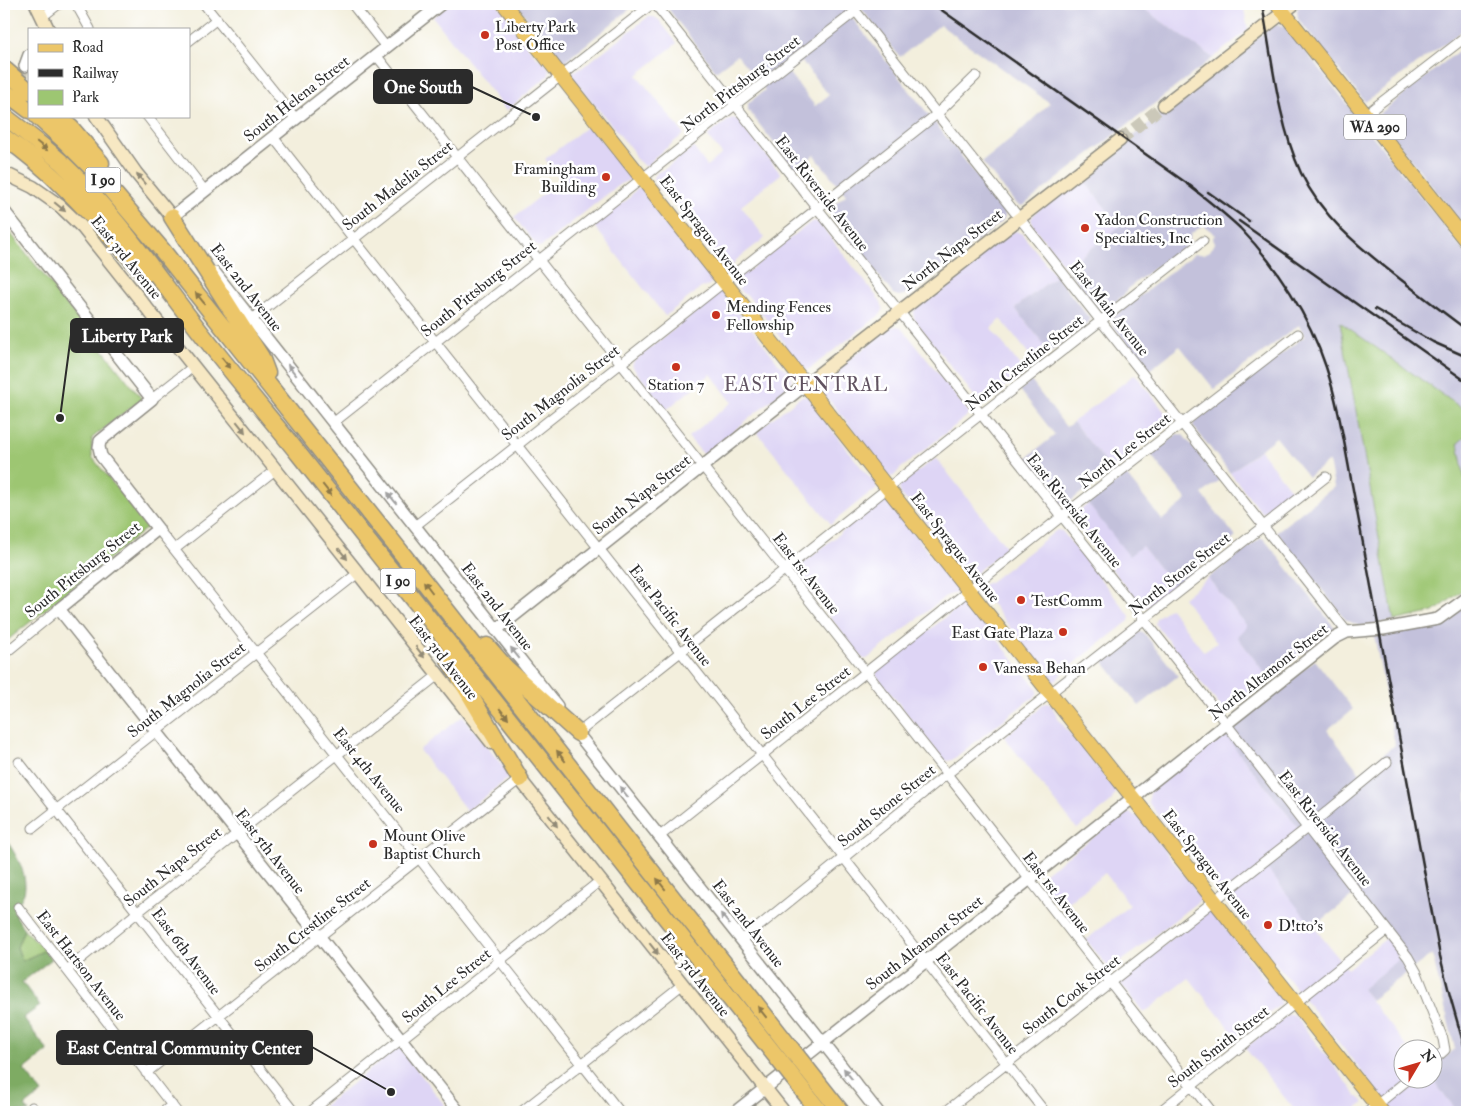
<svg xmlns="http://www.w3.org/2000/svg" width="1471" height="1116" font-family="'IM FELL Double Pica',serif">
  <style>
    .built { fill: #ded5f5 }
    .industrial { fill: #c3c1db; fill-rule: evenodd }
    .green { fill: #9dc672; stroke: #64784e }
    .forest { fill: #7eab64; stroke: #546b48 }
    .lines { fill: none; stroke-linecap: round; stroke-linejoin: round }
    .tertiary-tunnel { stroke: #cbc8b9; stroke-width: 11; stroke-dasharray: 11 5.5; stroke-linecap: butt }
    .secondary-tunnel { stroke: #cbc8b9; stroke-width: 12; stroke-dasharray: 12 6; stroke-linecap: butt }
    .minor-casing { stroke: #8f8d84; stroke-width: 11 }
    .tertiary-casing { stroke: #8f8d84; stroke-width: 14 }
    .secondary-casing { stroke: #8f8d84; stroke-width: 15 }
    .primary-casing { stroke: #8f8d84; stroke-width: 16 }
    .motorway-casing { stroke: #8f8d84; stroke-width: 19 }
    .minor { stroke: #fff; stroke-width: 9 }
    .tertiary { stroke: #fff; stroke-width: 11 }
    .secondary { stroke: #f7e8c3; stroke-width: 12 }
    .primary { stroke: #ecc669; stroke-width: 14 }
    .motorway { stroke: #ecc669; stroke-width: 16 }
    .rail { stroke: #2b2b2b; stroke-width: 2.5 }
    .motorway-bridge-casing { stroke: #8f8d84; stroke-width: 19; stroke-linecap: butt }
    .motorway-bridge { stroke: #ecc669; stroke-width: 16 }
    .oneway { fill: #8c784a }
    .oneway2 { fill: #918a77 }
    .oneway3 { fill: #a0a0a0 }
    .poi-dot { fill: #c8321e; stroke: #fff; stroke-width: 2 }
    .labels { text-anchor: middle; stroke-width: 5; stroke-linejoin: round; paint-order: stroke }
    .shield { fill: #fff; stroke: #6b6b6b; stroke-width: 1 }
    .shield-label { font-size: 15px; font-weight: bold; fill: #2b2b2b }
    .poi-label { font-size: 16px; fill: #2b2b2b; stroke: #fff; text-anchor: start }
    .street-label { font-size: 16px; fill: #2b2b2b; stroke: #fff }
    .quarter-label { font-size: 19px; letter-spacing: 1px; fill: #615361; stroke: #fff }
    .leader { fill: none; stroke: #2b2b2b; stroke-width: 2 }
    .callout-dot { fill: #2b2b2b; stroke: #fff; stroke-width: 2 }
    .callout { fill: #2b2b2b; stroke: #2b2b2b; stroke-width: 2 }
    .callout-label { font-size: 18px; text-anchor: middle; font-weight: bold; fill: #fff }
  </style>
  <rect width="100%" height="100%" fill="#fff"/>
  <filter id="ink" filterUnits="userSpaceOnUse"><feTurbulence type="fractalNoise" baseFrequency=".02" numOctaves="2"/><feDisplacementMap in="SourceGraphic" scale="10" xChannelSelector="R" yChannelSelector="G"/><feConvolveMatrix kernelMatrix="1 2 1 2 8 2 1 2 1" color-interpolation-filters="sRGB"/></filter>
  <filter id="wash" filterUnits="userSpaceOnUse"><feTurbulence type="fractalNoise" baseFrequency=".0096" numOctaves="4" result="noise"/><feDisplacementMap in="SourceGraphic" scale="20" xChannelSelector="R" yChannelSelector="G"/><feGaussianBlur stdDeviation="1.12" result="paint"/><feColorMatrix in="noise" values="0 0 0 0 0 0 0 0 0 0 0 0 0 0 0 0 0 1.4 0 .05"/><feComposite in="paint" operator="in"/></filter>
  <g filter="url(#wash)">
    <rect width="100%" height="100%" fill="#f3efdd"/>
    <path class="built" d="M450,4H497L507,16L509,22L536,57L544,62L549,69V75L506,111L433,17Z
      M1137,4H1243L1248,30L1213,58Z
      M648,17H654L659,20L677,43L637,75L684,134L655,157L649,165L644,166L635,158L632,150L571,76L572,72L583,67Z
      M733,118L738,120L781,174L741,206L765,238L736,260L731,268L727,269L721,267L714,253L666,194L659,189L653,178L658,172L665,169L693,147L707,166L722,154L707,136L730,119Z
      M589,125L618,161L625,165L631,175L630,180L620,184L542,246L538,247L514,217L561,180L545,159Z
      M1081,177L1120,226L1066,268L1033,226L1031,219L1035,213Z
      M637,188H642L649,196L652,203L700,264L706,268L713,277V281L709,285L701,288L665,316L594,226L629,198Z
      M815,221L819,223L881,302L883,309L881,314L808,370L802,369L786,349L783,341L748,296L742,293L736,286L735,280L738,275L747,272L811,222Z
      M1016,231L1022,234L1056,276L1015,308L1050,352L1036,363L1001,319L991,328L1025,372L983,403L979,402L915,321L913,314L916,307L1009,232Z
      M719,290H722L731,299L734,306L780,365L788,371L792,380L790,385L704,455L688,437L732,402L711,374L666,410L634,369L632,365L634,361L712,299L715,294Z
      M898,326L903,329L967,410L968,413L966,417L900,469L894,476L890,477L880,468L878,461L831,402L824,397L819,390L818,385L820,382L892,327Z
      M1135,374L1171,420L1170,424L1111,469L1073,422Z
      M802,396L809,397L824,417L827,424L869,477L877,483V488L874,492L868,494L831,524L756,431Z
      M1260,450L1291,490L1262,513L1230,473Z
      M936,458L1007,548L980,569L974,578L967,577L961,571L958,562L911,503L905,499L900,493L899,487L900,484Z
      M885,498L891,501L893,506L944,573L951,577L958,589L956,593L946,596L867,659H863L795,573L796,569L876,504L880,499Z
      M1088,504L1129,555L1142,546L1174,586L1147,607L1140,605L1073,520L1074,515Z
      M1057,530L1062,531L1130,616L1129,621L1062,673L1057,680L1053,681L1048,677L992,604L986,601L980,593L979,589L982,585L990,582Z
      M1208,578L1248,627L1237,636L1269,679L1228,710H1223L1155,624L1156,618L1170,608L1204,652L1217,643L1183,598Z
      M963,600L970,601L976,608L978,615L1028,678L1037,688L1038,692L1034,698L1029,700L952,760L948,761L943,759L876,675L877,671L956,609Z
      M1047,703L1051,705L1059,720L1115,789V794L1110,803L1077,829L1004,737L1037,711L1043,704Z
      M463,716L508,773L509,776L507,779L467,811L419,750Z
      M1223,733L1305,836L1266,866L1347,969L1387,938L1402,957L1362,989L1408,1048H1404V1078L1432,1079L1458,1112H1394L1150,805L1148,801L1151,790Z
      M1130,813L1139,818L1201,896L1200,900L1113,968H1109L1086,940L1130,905L1105,873L1061,908L1042,884L1040,879L1042,875L1124,815Z
      M1207,910H1212L1274,991L1281,997L1280,1005L1237,1038L1189,978L1144,1013L1121,984V980Z
      M1291,1014L1295,1016L1358,1097L1363,1101V1104L1352,1112H1296L1245,1048L1287,1015Z
      M399,1047L450,1112H316Z"/>
    <path class="industrial" d="M516,4H636L563,63L558,61L550,47Z
      M668,4H841L1004,210L1005,217L1002,222L904,295L899,296L893,294L831,215V207L846,195L814,155L795,170L748,110V103L765,90L757,79L737,55L716,71L669,10ZM802,62L829,95L815,106L788,72Z
      M863,4H1137L1213,58L1024,205L1020,206L1016,204L982,162L1014,137L1050,103L940,25L900,57L859,6Z
      M1301,4H1467V27L1365,102L1298,19L1297,10Z
      M1278,24L1286,27L1467,255V296L1465,299L1467,301V412L1340,322L1394,621L1360,626L1346,620L1276,532L1334,487L1329,461L1308,477L1276,437L1230,473L1193,426L1194,422L1305,336L1299,325L1214,389L1180,346L1148,371L1111,323L1112,318L1194,254H1203L1210,251L1214,243L1213,237L1216,235L1203,225L1191,234L1188,245L1162,266L1158,265L1127,289L1125,294L1105,310H1100L1066,268L1120,226L1081,177L1271,27Z
      M1467,44V230L1378,118V115Z
      M1056,276L1090,319L1088,323L1050,352L1015,308Z
      M1031,381L1066,427L1073,422L1111,469L1066,505L1060,504L1025,459L1055,435L1020,390Z
      M1177,434L1183,435L1220,480L1202,494L1236,537L1174,586L1142,546L1129,556L1088,504L1126,475L1162,520L1187,500L1151,455Z
      M1467,435V492L1458,443Z
      M1261,538L1264,539L1335,628L1269,679L1237,636L1247,626L1208,578Z
      M1467,605V1112H1458L1432,1079L1434,1078V1066L1455,1049L1432,954L1371,1000L1362,989L1401,957L1353,896L1313,927L1265,866L1304,835L1223,733L1315,660L1353,709L1327,730L1360,773L1395,745L1374,634L1435,626Z
      M1138,632L1144,633L1178,676L1139,706L1102,660Z"/>
    <path class="green" d="M4,225L142,399L92,438V457L148,527L4,643Z
      M1340,322L1467,412V435L1458,443L1467,492V587L1434,612L1394,621Z
      M24,930L45,950L22,961L17,947Z"/>
    <path class="forest" d="M4,837C14,851 29,874 24,893C22,899 17,905 13,910L24,930L17,947L22,961L45,950L52,959L22,982L40,1006L23,1018L48,1051L24,1070L42,1093L25,1106L29,1112H4Z"/>
  </g>
  <g filter="url(#ink)">
    <g class="lines">
      <path class="tertiary-tunnel" d="M6,125L25,66"/>
      <path class="secondary-tunnel" d="M1120,140L1164,105"/>
      <g class="minor-casing">
        <path id="minor" d="M76,4L90,29
          M204,4L296,119
          M352,4L386,47
          M655,4L1185,671L1408,957L1417,973L1443,1039L1445,1050L1434,1060
          M850,4L1347,632
          M42,17L59,4
          M189,41L217,19
          M376,55L947,774L1212,1112
          M1366,114L1467,36
          M147,116L205,191
          M273,137L1045,1112
          M252,319L652,4
          M152,399L194,366
          M333,423L735,105L856,11
          M415,526L937,114L976,76
          M158,529L620,1112
          M175,549L275,470
          M4,654L59,609
          M578,733L980,415L1203,241
          M19,762L294,1112
          M33,828L358,573
          M660,836L1061,517L1298,334
          M18,907L177,1112
          M742,940L947,774L1326,477
          M67,970L138,912L438,675
          M146,1073L520,779
          M32,1107L36,1112
          M163,1112L172,1105
          M310,1112L601,880
          M521,1112L683,984
          M945,1112L1307,828L1387,762
          M1159,1112L1387,930
          M1368,1112L1410,1078"/>
      </g>
      <g class="tertiary-casing">
        <path id="tertiary" d="M25,66L29,55
          M4,211L152,399L100,441L99,447L101,456L158,529L59,609L459,1112
          M175,221L172,217L441,4
          M215,273L557,706
          M496,630L805,385
          M574,729L878,1112
          M735,1112L1335,638L1347,632L1383,629L1438,619L1467,598"/>
      </g>
      <g class="secondary-casing">
        <path id="secondary" d="M36,4L48,29
          M1164,105L1294,4
          M96,116L136,173L172,217
          M4,173L33,187L60,206L83,228L358,573L492,743
          M805,385L1120,140
          M515,773L784,1112"/>
      </g>
      <g class="primary-casing">
        <path id="primary" d="M504,4L1382,1112
          M1277,4L1467,242"/>
      </g>
      <g class="motorway-casing">
        <path id="motorway" d="M4,69L29,91
          M4,91L29,110
          M4,116C24,131 43,146 61,162C115,213 156,275 201,333C233,374 266,413 298,453C458,655 618,858 779,1060
          M37,116L65,141L95,171L162,250L396,546L792,1050
          M57,116L71,128L101,163
          M4,137C59,175 100,225 145,274
          M172,217L261,357L267,373
          M487,646L506,668L578,733
          M448,658L520,779
          M807,1069L841,1112
          M794,1079L820,1112"/>
      </g>
      <use href="#minor" class="minor"/>
      <use href="#tertiary" class="tertiary"/>
      <use href="#secondary" class="secondary"/>
      <use href="#primary" class="primary"/>
      <use href="#motorway" class="motorway"/>
      <path class="rail" d="M933,4L1192,187
        M1262,4C1272,58 1278,123 1301,173C1322,217 1358,246 1395,275C1419,294 1443,312 1467,330
        M1187,184C1205,198 1223,212 1240,228C1277,266 1309,316 1326,367C1338,403 1344,442 1351,479L1440,956L1450,996L1467,1056
        M1208,192L1249,221
        M1239,221L1467,382
        M1375,309L1433,342L1467,357"/>
      <g class="motorway-bridge-casing">
        <path id="motorway-bridge" d="M792,1050L807,1069
          M779,1060L794,1079"/>
      </g>
      <use href="#motorway-bridge" class="motorway-bridge"/>
    </g>
    <defs><path id="oneway-solid" d="M-6-.8H1V-3.2L6.5 0L1 3.2V.8H-6Z" transform="scale(1.25)"/></defs>
    <g class="oneway">
      <use href="#oneway-solid" transform="translate(42 146) rotate(40)"/>
      <use href="#oneway-solid" transform="translate(200 298) rotate(-129)"/>
      <use href="#oneway-solid" transform="translate(226 363) rotate(51)"/>
      <use href="#oneway-solid" transform="translate(327 490) rotate(52)"/>
      <use href="#oneway-solid" transform="translate(428 587) rotate(-127)"/>
      <use href="#oneway-solid" transform="translate(504 714) rotate(51)"/>
      <use href="#oneway-solid" transform="translate(561 756) rotate(-128)"/>
      <use href="#oneway-solid" transform="translate(661 884) rotate(-128)"/>
      <use href="#oneway-solid" transform="translate(762 1012) rotate(-128)"/>
    </g>
    <g class="oneway2">
      <use href="#oneway-solid" transform="translate(141 179) rotate(-128)"/>
      <use href="#oneway-solid" transform="translate(60 207) rotate(40)"/>
      <use href="#oneway-solid" transform="translate(241 427) rotate(52)"/>
      <use href="#oneway-solid" transform="translate(343 554) rotate(51)"/>
      <use href="#oneway-solid" transform="translate(420 652) rotate(52)"/>
      <use href="#oneway-solid" transform="translate(553 821) rotate(52)"/>
      <use href="#oneway-solid" transform="translate(654 949) rotate(52)"/>
    </g>
    <g class="oneway3">
      <use href="#oneway-solid" transform="translate(292 370) rotate(-128)"/>
      <use href="#oneway-solid" transform="translate(392 498) rotate(-128)"/>
      <use href="#oneway-solid" transform="translate(515 653) rotate(-128)"/>
      <use href="#oneway-solid" transform="translate(624 792) rotate(-128)"/>
      <use href="#oneway-solid" transform="translate(725 919) rotate(-128)"/>
      <use href="#oneway-solid" transform="translate(848 1074) rotate(-128)"/>
    </g>
  </g>
  <g class="poi-dot">
    <circle cx="485" cy="35" r="5"/>
    <circle cx="606" cy="177" r="5"/>
    <circle cx="1085" cy="228" r="5"/>
    <circle cx="716" cy="315" r="5"/>
    <circle cx="676" cy="367" r="5"/>
    <circle cx="1021" cy="600" r="5"/>
    <circle cx="1063" cy="632" r="5"/>
    <circle cx="983" cy="667" r="5"/>
    <circle cx="373" cy="844" r="5"/>
    <circle cx="1268" cy="925" r="5"/>
  </g>
  <g class="labels">
    <g class="shield">
      <rect x="1344" y="114.5" width="62" height="25" rx="4"/>
      <rect x="85.5" y="167.5" width="35" height="25" rx="4"/>
      <rect x="380.5" y="568.5" width="35" height="25" rx="4"/>
    </g>
    <g class="shield-label">
      <text x="1375" y="132">WA 290</text>
      <text x="103" y="185">I 90</text>
      <text x="398" y="586">I 90</text>
    </g>
    <g class="poi-label">
      <text x="495" y="32">Liberty Park<tspan x="495" dy="18">Post Office</tspan></text>
      <text x="596" y="174" text-anchor="end">Framingham<tspan x="596" dy="18">Building</tspan></text>
      <text x="1095" y="225">Yadon Construction<tspan x="1095" dy="18">Specialties, Inc.</tspan></text>
      <text x="726" y="312">Mending Fences<tspan x="726" dy="18">Fellowship</tspan></text>
      <text x="676" y="390" text-anchor="middle">Station 7</text>
      <text x="1031" y="606">TestComm</text>
      <text x="1053" y="638" text-anchor="end">East Gate Plaza</text>
      <text x="993" y="673">Vanessa Behan</text>
      <text x="383" y="841">Mount Olive<tspan x="383" dy="18">Baptist Church</tspan></text>
      <text x="1278" y="931">D!tto's</text>
    </g>
    <g class="street-label">
      <text transform="translate(740 83) rotate(-38)" y="6">North Pittsburg Street</text>
      <text transform="translate(296 98) rotate(-38)" y="6">South Helena Street</text>
      <text transform="translate(397 185) rotate(-38)" y="6">South Madelia Street</text>
      <text transform="translate(823 193) rotate(52)" y="6">East Riverside Avenue</text>
      <text transform="translate(705 230) rotate(52)" y="6">East Sprague Avenue</text>
      <text transform="translate(952 249) rotate(-38)" y="6">North Napa Street</text>
      <text transform="translate(127 257) rotate(51)" y="6">East 3rd Avenue</text>
      <text transform="translate(247 287) rotate(52)" y="6">East 2nd Avenue</text>
      <text transform="translate(478 288) rotate(-39)" y="6">South Pittsburg Street</text>
      <text transform="translate(1110 308) rotate(51)" y="6">East Main Avenue</text>
      <text transform="translate(1024 362) rotate(-38)" y="6">North Crestline Street</text>
      <text transform="translate(560 392) rotate(-38)" y="6">South Magnolia Street</text>
      <text transform="translate(1124 450) rotate(-38)" y="6">North Lee Street</text>
      <text transform="translate(641 494) rotate(-38)" y="6">South Napa Street</text>
      <text transform="translate(1075 510) rotate(51)" y="6">East Riverside Avenue</text>
      <text transform="translate(956 547) rotate(52)" y="6">East Sprague Avenue</text>
      <text transform="translate(82 569) rotate(-39)" y="6">South Pittsburg Street</text>
      <text transform="translate(807 573) rotate(52)" y="6">East 1st Avenue</text>
      <text transform="translate(1179 573) rotate(-38)" y="6">North Stone Street</text>
      <text transform="translate(498 606) rotate(52)" y="6">East 2nd Avenue</text>
      <text transform="translate(671 615) rotate(52)" y="6">East Pacific Avenue</text>
      <text transform="translate(444 657) rotate(52)" y="6">East 3rd Avenue</text>
      <text transform="translate(1268 671) rotate(-38)" y="6">North Altamont Street</text>
      <text transform="translate(186 689) rotate(-38)" y="6">South Magnolia Street</text>
      <text transform="translate(805 702) rotate(-38)" y="6">South Lee Street</text>
      <text transform="translate(370 770) rotate(51)" y="6">East 4th Avenue</text>
      <text transform="translate(886 805) rotate(-39)" y="6">South Stone Street</text>
      <text transform="translate(1326 828) rotate(52)" y="6">East Riverside Avenue</text>
      <text transform="translate(271 851) rotate(52)" y="6">East 5th Avenue</text>
      <text transform="translate(1208 864) rotate(52)" y="6">East Sprague Avenue</text>
      <text transform="translate(172 866) rotate(-38)" y="6">South Napa Street</text>
      <text transform="translate(1057 892) rotate(52)" y="6">East 1st Avenue</text>
      <text transform="translate(749 923) rotate(52)" y="6">East 2nd Avenue</text>
      <text transform="translate(312 924) rotate(-38)" y="6">South Crestline Street</text>
      <text transform="translate(924 942) rotate(-38)" y="6">South Altamont Street</text>
      <text transform="translate(187 951) rotate(53)" y="6">East 6th Avenue</text>
      <text transform="translate(82 965) rotate(52)" y="6">East Hartson Avenue</text>
      <text transform="translate(696 974) rotate(52)" y="6">East 3rd Avenue</text>
      <text transform="translate(446 985) rotate(-39)" y="6">South Lee Street</text>
      <text transform="translate(1071 994) rotate(-38)" y="6">South Cook Street</text>
      <text transform="translate(978 1003) rotate(52)" y="6">East Pacific Avenue</text>
      <text transform="translate(1218 1046) rotate(-38)" y="6">South Smith Street</text>
    </g>
    <g class="quarter-label">
      <text x="806" y="391">EAST CENTRAL</text>
    </g>
  </g>
  <path class="leader" d="M536 117L472 87M60 418L71 335M391 1092L312 1047"/>
  <g class="callout-dot">
    <circle cx="536" cy="117" r="5"/>
    <circle cx="60" cy="418" r="5"/>
    <circle cx="391" cy="1092" r="5"/>
  </g>
  <g class="callout">
    <rect x="374" y="70" width="98" height="33" rx="5"/>
    <rect x="71" y="319" width="112" height="33" rx="5"/>
    <rect x="57" y="1031" width="255" height="33" rx="5"/>
  </g>
  <g class="callout-label">
    <text x="423" y="93">One South</text>
    <text x="127" y="342">Liberty Park</text>
    <text x="184" y="1054">East Central Community Center</text>
  </g>
  <rect width="1471" height="1116" fill="none" stroke="#fff" stroke-width="20"/>
  <rect x="28" y="28" width="162" height="90" fill="#ffffff" stroke="#aaaaaa"/>
  <rect x="38" y="44" width="25" height="8" fill="#ecc669" stroke="#aaaaaa"/>
  <text x="72" y="52" font-size="15" fill="#2b2b2b">Road</text>
  <rect x="38" y="69" width="25" height="8" fill="#2b2b2b" stroke="#aaaaaa"/>
  <text x="72" y="78" font-size="15" fill="#2b2b2b">Railway</text>
  <rect x="38" y="90" width="25" height="15" fill="#9dc672" stroke="#aaaaaa"/>
  <text x="72" y="102" font-size="15" fill="#2b2b2b">Park</text>
  <g transform="translate(1418 1064) rotate(52)"><circle r="24" fill="#ffffff" stroke="#aaaaaa"/>
  <path d="M0-4L9 19L0 12L-9 19Z" fill="#c8321e"/>
  <text y="-8" font-size="14" font-weight="bold" text-anchor="middle" fill="#2b2b2b">N</text>
  </g>
</svg>
